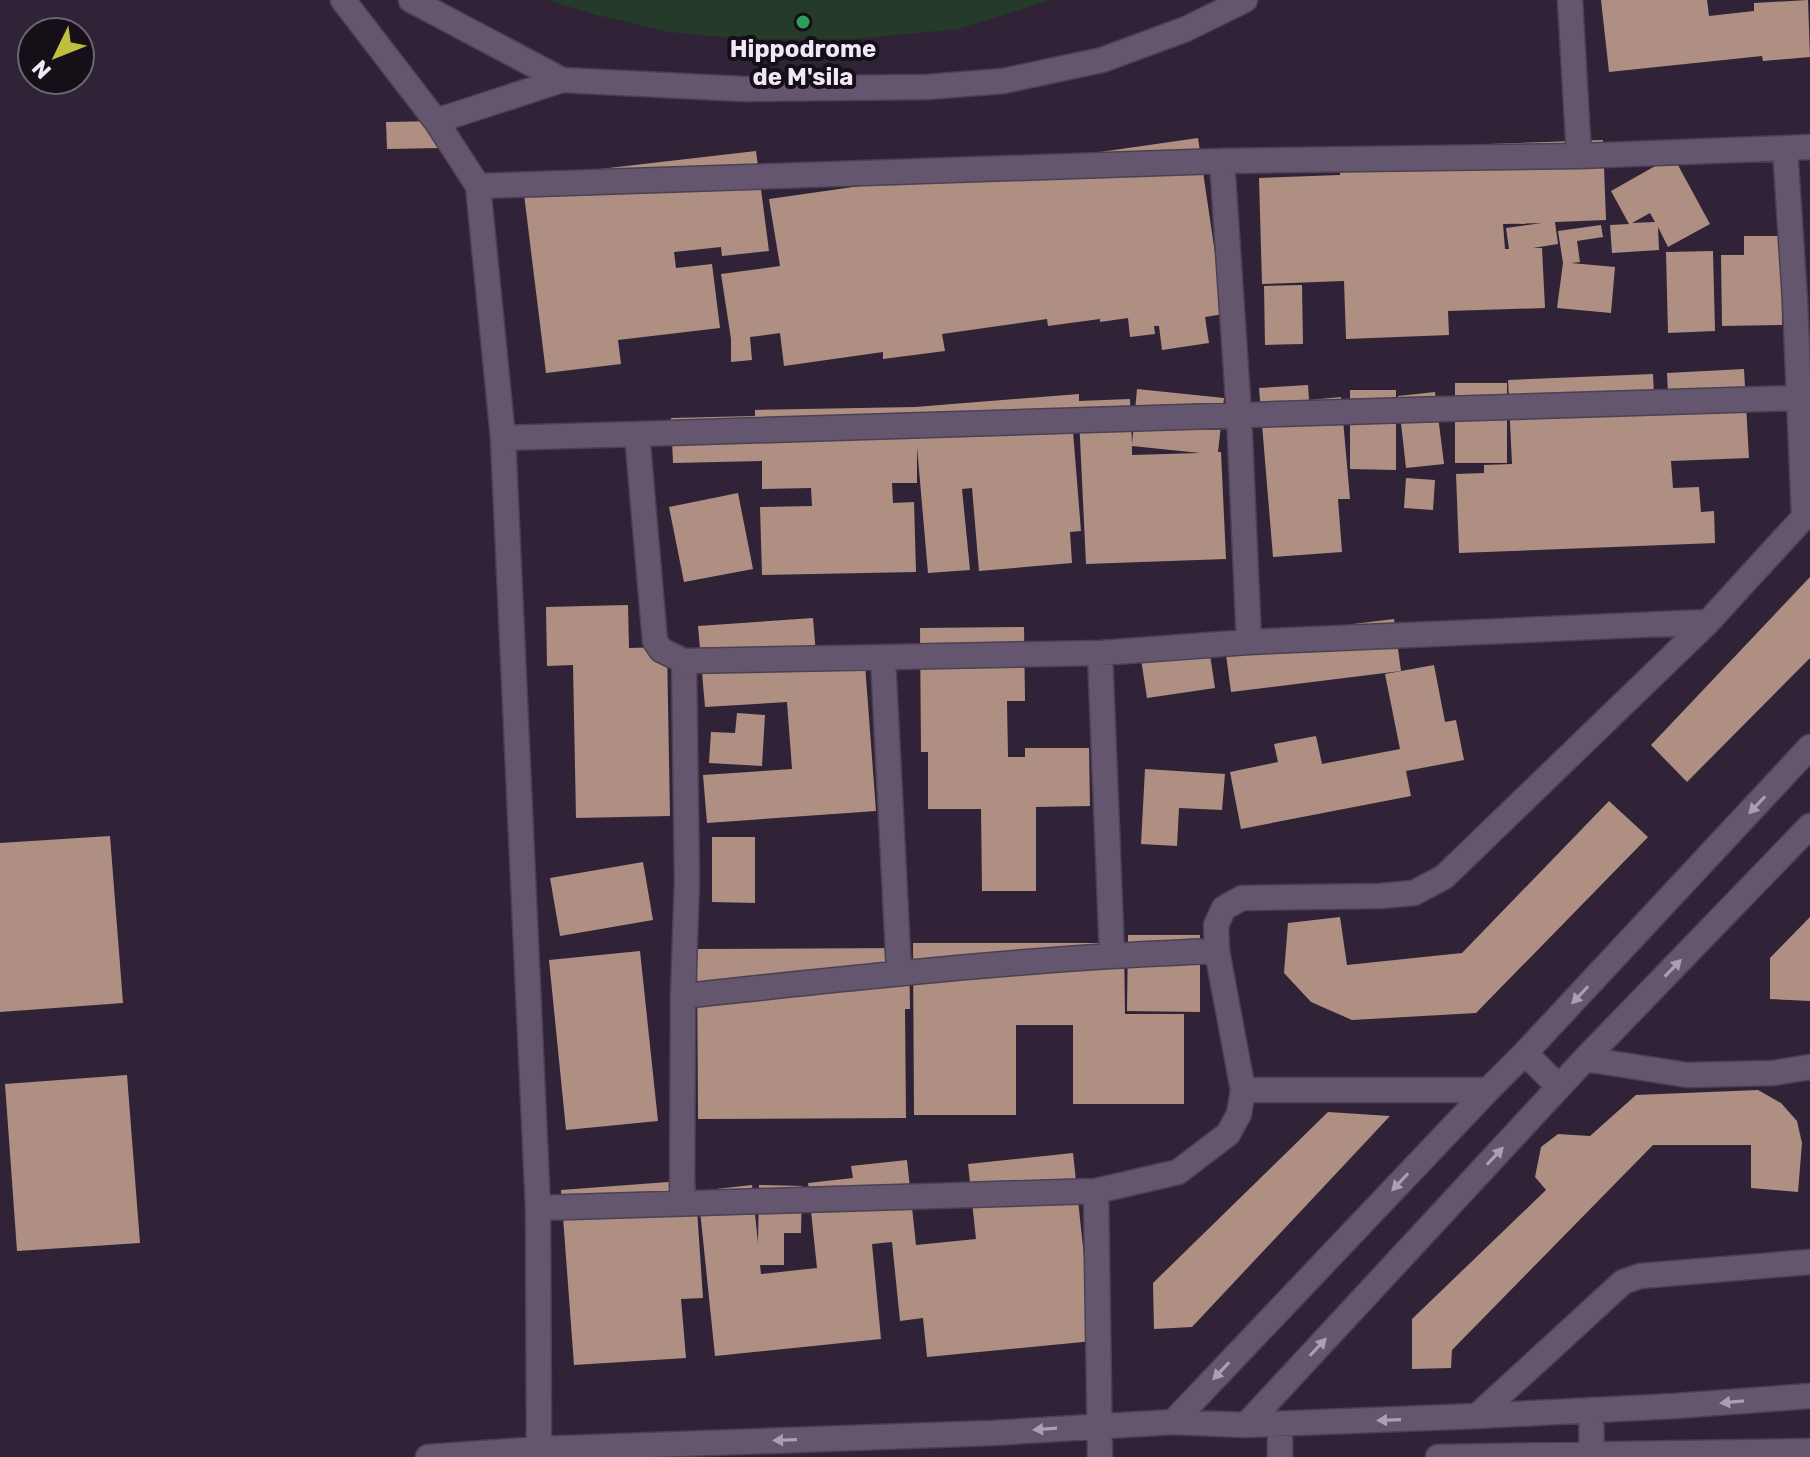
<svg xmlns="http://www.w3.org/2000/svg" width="1810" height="1457" font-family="Rubik,sans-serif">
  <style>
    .green { fill: #233b28 }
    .building { fill: #ae8f82; fill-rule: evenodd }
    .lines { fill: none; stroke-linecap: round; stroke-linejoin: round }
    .minor-casing { stroke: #4c4053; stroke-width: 27 }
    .minor { stroke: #65566f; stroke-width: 24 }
    .oneway { fill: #ab9fb3 }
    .leisure-dot { fill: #2e9e5b; stroke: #150f18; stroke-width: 3 }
    .labels { text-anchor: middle; stroke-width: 8; stroke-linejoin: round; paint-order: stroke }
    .poi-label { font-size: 24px; font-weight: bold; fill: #f1e8f7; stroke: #150f18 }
  </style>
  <rect width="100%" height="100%" fill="#302338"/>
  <path class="green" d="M547,0H1051L958,29L855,39H745L669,32L597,15Z"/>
  <path class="building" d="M1601,0H1707L1709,16L1754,11V3L1808,0L1810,57L1763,61L1762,56L1609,72Z
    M440,121L441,148L387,149L386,122Z
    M1198,138L1224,314L1205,317L1209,343L1162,350L1159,326H1154L1155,334L1130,337L1128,318L1100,322V319L1048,326L1047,319L942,334L945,351L883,359V352L784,366L780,333L750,337L752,360L731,362V339L721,274L780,266L769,199Z
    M1603,140L1606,220L1555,222L1558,244L1533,248H1542L1545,308L1448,311L1449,335L1346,339L1344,281L1262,284L1259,178L1340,175L1339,149ZM1542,223L1506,228L1509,249H1505L1503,224Z
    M756,151L769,251L722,256L721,247L674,252L676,268L712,264L720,328L618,340L621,364L546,373L522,178Z
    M1673,156L1710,224L1668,247L1658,227L1659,250L1612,253L1610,225L1629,224L1611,191ZM1650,213L1655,222L1632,223Z
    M1601,225L1603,237L1577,241L1580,262L1571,263L1615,267L1611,313L1557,308L1563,263L1558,231Z
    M1744,236H1781L1782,325L1722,326L1721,255H1744Z
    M1713,251L1715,331L1668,333L1666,252Z
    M1302,285L1303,344L1265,345L1264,286Z
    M1744,369L1749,458L1671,461L1673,488L1699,487L1701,512L1714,511L1715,543L1459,553L1456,474L1484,473V465L1512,464L1508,380L1653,374L1654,395L1668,394L1667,373Z
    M1455,383H1507V463H1455Z
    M1308,385L1309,400L1341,397L1350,499H1338L1342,552L1273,557L1259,388Z
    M1137,389L1224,398L1218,452H1221L1226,559L1086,564L1079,418L1072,419L1081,531L1070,532L1072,563L979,571L972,488L962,489L970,570L928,573L917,447V483H892L893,503L914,502L916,572L762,575L760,507L812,506L811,488L762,489V461L673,463L671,418L755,416V410L915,407L1079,394V401L1130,399L1132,444ZM1132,446L1200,453L1132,455Z
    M1350,390H1396V470L1350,469Z
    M1435,392L1444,464L1406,468L1398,396Z
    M1406,478L1435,480L1433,510L1404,508Z
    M738,493L753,569L684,582L669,507Z
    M1810,577V658L1687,782L1651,745Z
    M628,605L629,648L667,647L670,816L576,818L573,665L547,666L546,607Z
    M813,618L817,667L865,664L876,811L707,823L703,775L792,769L787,702L705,707L698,626Z
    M1394,619L1401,671L1231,692L1224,640Z
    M1024,627L1025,701H1007L1008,757H1025V748H1089L1090,806L1036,807V891H982L981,809H928V752H921L920,628Z
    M1207,635L1215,688L1147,698L1139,646Z
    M1434,665L1445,722L1456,720L1464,760L1406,771L1411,796L1241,829L1230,772L1278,762L1274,744L1316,736L1322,764L1400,749L1385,674Z
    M737,713L765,715L762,766L709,763L711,732L735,733Z
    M1145,769L1225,774L1222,810L1179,808L1177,846L1141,844Z
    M1609,801L1648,837L1476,1013L1352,1020L1311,1002L1284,973L1288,923L1340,917L1347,965L1462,953Z
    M110,836L123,1003L0,1012V843Z
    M712,837H755V903L712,902Z
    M643,862L653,920L560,936L550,878Z
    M1810,917V1001L1770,999V958Z
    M1128,935H1200V1012L1127,1011Z
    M913,943H1124L1125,1014H1184V1104H1073V1025H1016V1115H914Z
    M909,948L910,1009H905L906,1118L698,1119L697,949Z
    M640,951L658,1121L566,1130L549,960Z
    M127,1075L140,1243L17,1251L5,1084Z
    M1758,1090L1781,1103L1797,1121L1802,1143L1798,1192L1751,1188V1145H1653L1452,1350L1451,1368L1412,1369V1319L1546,1190L1535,1177L1541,1147L1558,1134L1590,1136L1636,1095Z
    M1328,1112L1390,1116L1192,1327L1154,1329L1153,1283Z
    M1073,1153L1093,1341L927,1357L923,1318L900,1321L892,1242L872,1244L881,1339L715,1356L698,1191L752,1185L758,1243L759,1185L802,1186L801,1233H784V1265H760L761,1274L817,1268L808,1183L853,1178L851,1166L907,1160L916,1245L976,1239L968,1164Z
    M695,1180L703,1298L681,1299L686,1358L574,1365L561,1190Z"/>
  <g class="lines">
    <g class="minor-casing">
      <path id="minor" d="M343,0L436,121L478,186L503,438L538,1208L539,1457
        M411,0L562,80
        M1570,0L1579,156
        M436,121L562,80L743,89L927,87L1003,81L1102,60L1186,29L1245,0
        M1785,148L1795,301L1804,517
        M1222,161L1239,415L1249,642
        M478,186L1222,161L1579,156L1810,147
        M637,434L1797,398
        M503,438L637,434L655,641L661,650L684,661L1100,653L1249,642L1708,622
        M1100,653L1112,955
        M883,658L899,973
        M683,996L687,881L684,661
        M1525,1053L1559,1087
        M1585,1059L1687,1075L1773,1073L1810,1067
        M1243,1090L1217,951L1216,925L1224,908L1242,898L1379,896L1414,893L1444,877L1708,622L1804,517H1810
        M682,1203L683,996C861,977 1038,957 1217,951
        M538,1208L1096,1191
        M1591,1410L1592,1457
        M1477,1416L1623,1282L1640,1276L1810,1262
        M1173,1422L1488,1090L1525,1053L1810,747
        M1280,1424V1457
        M1246,1425L1585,1059L1810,826
        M428,1457L539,1449L992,1433L1173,1422L1246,1425L1477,1416L1675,1406L1810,1396
        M1100,1457L1096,1191L1178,1172L1228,1134L1239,1114L1243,1090H1488
        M1438,1457L1810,1451"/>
    </g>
    <use href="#minor" class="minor"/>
  </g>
  <defs><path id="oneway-solid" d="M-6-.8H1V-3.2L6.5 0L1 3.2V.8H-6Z" transform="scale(2)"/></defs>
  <g class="oneway">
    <use href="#oneway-solid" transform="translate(1757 805) rotate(133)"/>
    <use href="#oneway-solid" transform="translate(1673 968) rotate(-46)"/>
    <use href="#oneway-solid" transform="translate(1580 995) rotate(133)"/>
    <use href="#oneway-solid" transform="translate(1495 1156) rotate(-47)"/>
    <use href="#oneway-solid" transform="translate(1400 1182) rotate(133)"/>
    <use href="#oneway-solid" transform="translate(1318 1347) rotate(-47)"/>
    <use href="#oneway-solid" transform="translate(1221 1371) rotate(133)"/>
    <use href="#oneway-solid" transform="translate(1732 1402) rotate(175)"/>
    <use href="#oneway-solid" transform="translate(1389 1420) rotate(178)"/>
    <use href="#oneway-solid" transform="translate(1045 1429) rotate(176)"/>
    <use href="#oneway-solid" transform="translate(785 1440) rotate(178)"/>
  </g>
  <circle class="leisure-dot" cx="803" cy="22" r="8"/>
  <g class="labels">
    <g class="poi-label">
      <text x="803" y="57">Hippodrome<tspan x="803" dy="28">de M'sila</tspan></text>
    </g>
  </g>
  <g transform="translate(56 56) rotate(227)"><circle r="38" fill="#150f18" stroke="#6d6671" stroke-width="2"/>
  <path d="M0-6L14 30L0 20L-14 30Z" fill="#bfbe41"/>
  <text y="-12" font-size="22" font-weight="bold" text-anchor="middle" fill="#f1e8f7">N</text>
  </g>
</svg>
